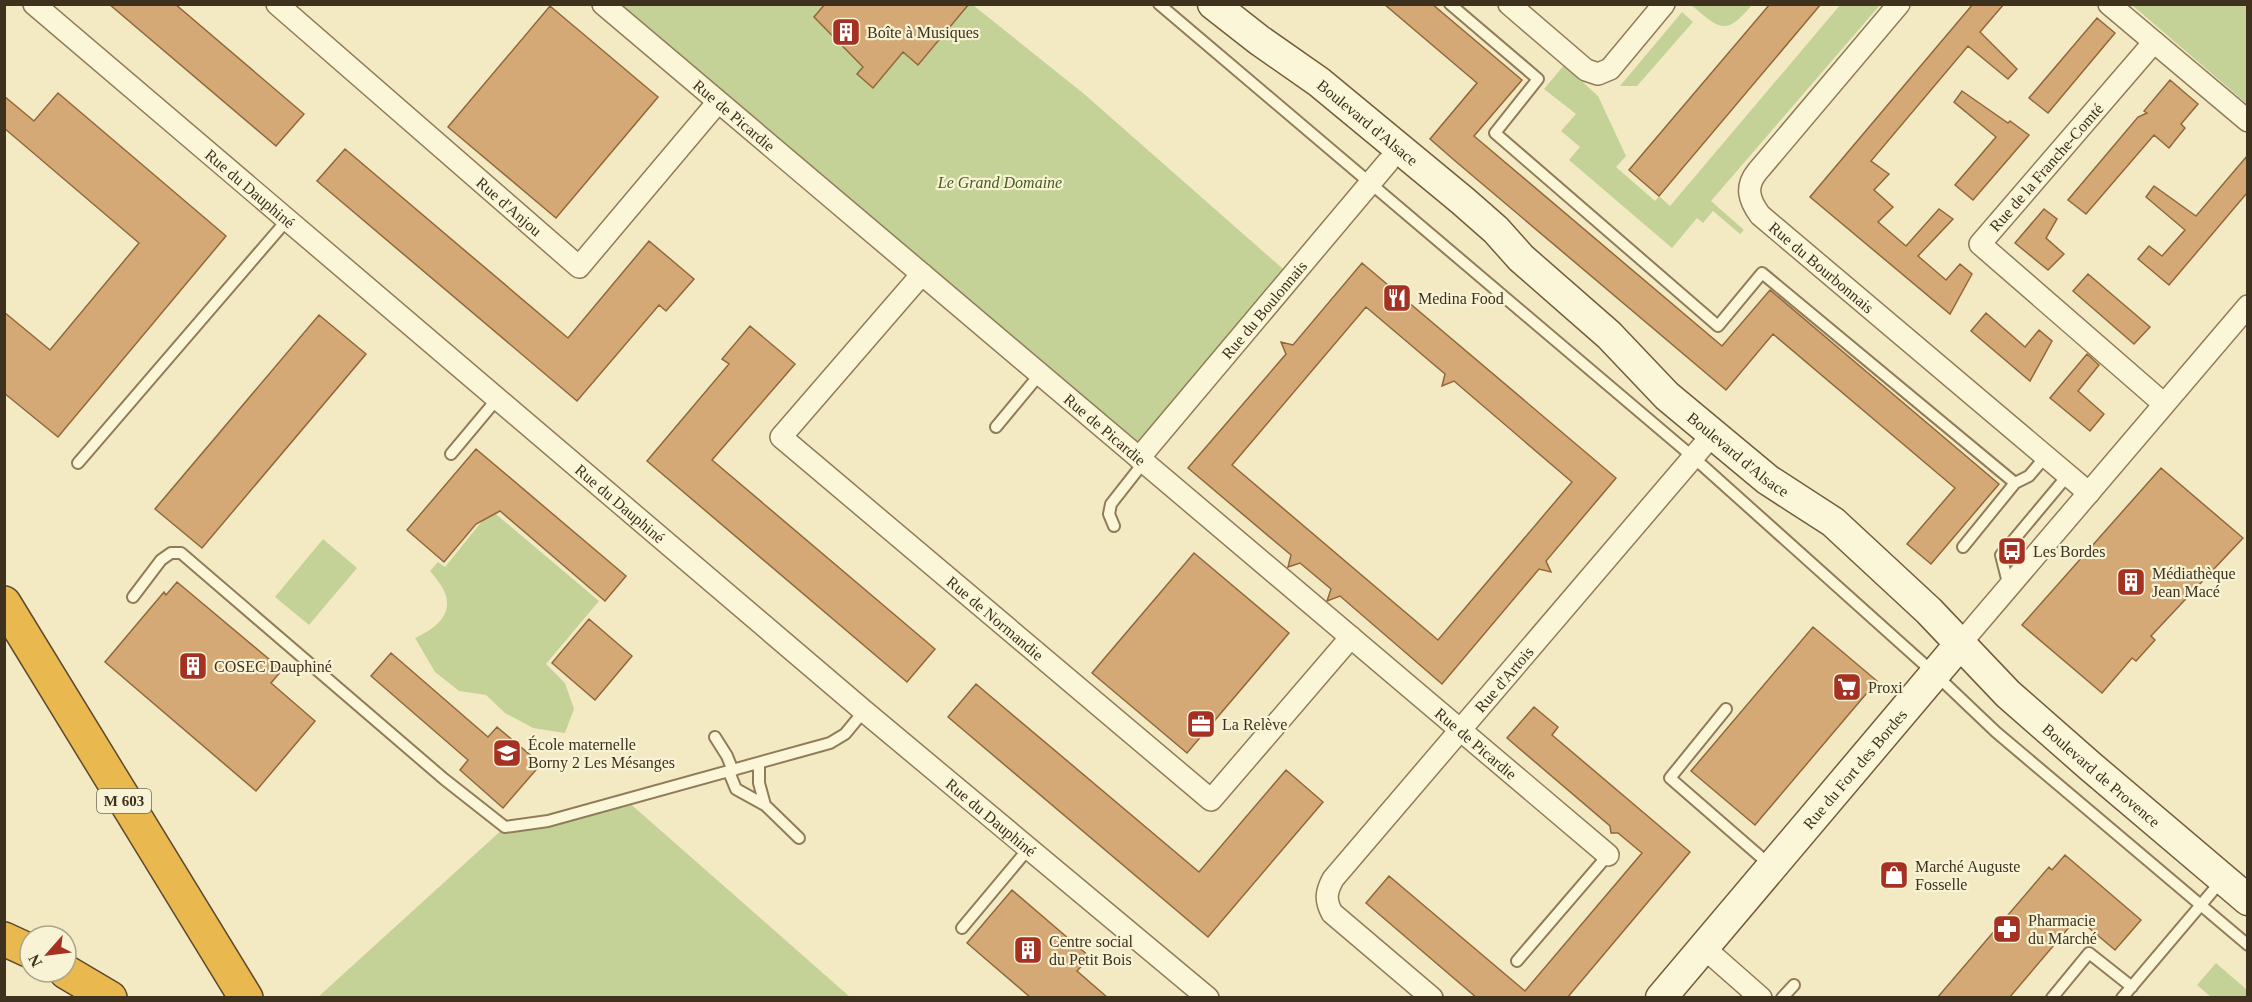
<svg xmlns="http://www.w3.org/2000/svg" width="2252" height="1002" font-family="Georgia,serif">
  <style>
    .green { fill: #c4d297 }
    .building { fill: #d4a976; stroke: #91683b; stroke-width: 1.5; fill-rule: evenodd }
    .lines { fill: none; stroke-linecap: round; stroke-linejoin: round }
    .lane-casing { stroke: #907c58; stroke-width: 14 }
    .street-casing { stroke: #907c58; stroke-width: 24 }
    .secondary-casing { stroke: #725d3b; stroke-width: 33 }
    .highway-casing { stroke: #5d492d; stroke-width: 36 }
    .lane { stroke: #fcf6d9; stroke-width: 10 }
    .street { stroke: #fcf6d9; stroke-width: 21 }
    .secondary { stroke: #fcf6d9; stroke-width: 30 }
    .highway { stroke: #e9b84e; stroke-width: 33 }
    .labels { text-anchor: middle; stroke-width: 4.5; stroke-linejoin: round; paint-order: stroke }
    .shield { fill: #f9f3d5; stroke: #766b55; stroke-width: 1.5 }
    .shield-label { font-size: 15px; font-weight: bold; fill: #3e311e }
    .poi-label { font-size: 16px; fill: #3e311e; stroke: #f9f3d5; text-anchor: start }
    .street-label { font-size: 16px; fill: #3e311e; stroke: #f9f3d5 }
    .park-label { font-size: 16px; font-style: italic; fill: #475d22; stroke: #f9f3d5 }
  </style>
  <rect width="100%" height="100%" fill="#f3eac4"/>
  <path class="green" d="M1841,4L1880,5L1711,201L1744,230L1740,234L1713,211L1703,223L1697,218L1672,248L1569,160L1580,147L1561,131L1576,114L1544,89L1564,65L1598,96L1626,156L1616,167L1655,201L1659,196L1670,206Z
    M603,5H973L1083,93L1291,276L1139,458Z
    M1691,5H1752C1725,37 1720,29 1691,5Z
    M2132,5H2247V104Z
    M1682,12L1693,22L1637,86H1620Z
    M491,510L599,601L546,664L565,683L574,709L565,733L533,728L505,713L486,695L459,691L435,672L415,638C434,629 455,615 444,591C441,584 435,577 430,571L438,562L445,567Z
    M323,539L357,568L309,625L275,597Z
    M626,800L850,997L317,998L505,827Z
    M2216,963L2247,990V997H2211L2197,985Z"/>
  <path class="building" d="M109,4H175L304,114L276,146Z
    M825,4H969L918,65L903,52L873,88L857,74L863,67L814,17Z
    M1384,4H1432L1522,80L1474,136L1722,346L1770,290L1999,484L1931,564L1907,544L1955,488L1773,334L1726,390L1454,160L1430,139L1477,83Z
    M1770,4H1821L1659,196L1629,170Z
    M1973,4H2004L1980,32L2017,69L2008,79L1968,46L1871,161L1889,174L1874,190L1893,207L1878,222L1906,246L1939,209L1953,219L1918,256L1946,280L1960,264L1972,274L1950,314L1810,197Z
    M550,6L658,97L556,218L448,127Z
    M2097,18L2115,33L2048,113L2029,98Z
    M2170,80L2198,104L2181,124L2185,128L2169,148L2154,135L2086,214L2068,200L2138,117L2147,113L2144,111Z
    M1962,91L2008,123L2010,121L2029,135L1973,200L1955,185L1996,137L1954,102Z
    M58,93L226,236L58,437L4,393V312L50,350L139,243L4,128V96L34,121Z
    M345,149L568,338L649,241L694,279L666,311L659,305L577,401L317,181Z
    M2247,156V193L2169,285L2138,259L2149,246L2162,256L2185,230L2146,197L2154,186L2196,216Z
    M2044,209L2057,219L2046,238L2064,254L2048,270L2015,243Z
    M1362,263L1616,478L1546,561L1551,572L1539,569L1442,684L1340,596L1327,601L1331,589L1300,563L1288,567L1291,555L1188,468L1286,354L1281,342L1293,345ZM1366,307L1445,374L1442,386L1454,381L1572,482L1438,640L1232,465Z
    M2088,274L2150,327L2134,344L2073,291Z
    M1986,313L2025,347L2039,330L2052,341L2030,381L1971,331Z
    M319,315L366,354L202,548L155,509Z
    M750,326L795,364L712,460L935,649L907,682L647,461L729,364L722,359Z
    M2087,354L2099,365L2078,391L2104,414L2090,431L2050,398Z
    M476,449L626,576L605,601L500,511L476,524L444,562L407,530Z
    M2161,468L2243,538L2151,636L2155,640L2136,661L2132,658L2102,693L2022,625Z
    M1194,553L1289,633L1187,753L1092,673Z
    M177,582L282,670L271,683L315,721L256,791L105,662L164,592L166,595Z
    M589,619L632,656L595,700L552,663Z
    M1813,627L1877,681L1755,825L1691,771Z
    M391,653L488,737L497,727L541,764L503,808L460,770L468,760L371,676Z
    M976,684L1199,872L1286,770L1323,802L1208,937L948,717Z
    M1534,707L1558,727L1552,735L1690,852L1567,998H1477L1366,903L1389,876L1525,991L1642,853L1618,833H1611L1610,826L1507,738Z
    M2065,855L2141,920L2115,950L2077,918L2009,998H1937L2049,867L2052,870Z
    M1012,890L1090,957L1077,971L1108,998H1031L967,943Z"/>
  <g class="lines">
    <g class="lane-casing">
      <path id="lane" d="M1159,4L1693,457L1935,674L1996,732L2248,945
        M1450,4L1538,79L1495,133L1718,326L1762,273L2015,483L1963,547
        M996,427L1040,374
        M451,454L497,399
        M78,463L287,220
        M2015,483L2029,476L2046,456
        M1114,526L1109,514L1111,504L1144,462
        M2009,587L2001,555L2068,475
        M133,597L161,560L171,553H181L444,779L505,827L548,821L830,743L845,734L864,711
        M1726,709L1670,778L1770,865
        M715,737L727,756L733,771
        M729,772L736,789L765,805L759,783V764
        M765,805L799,838
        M962,928L1029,848
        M1517,961L1608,855
        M1782,998L1794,985
        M2052,998L2089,953L2132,987
        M2122,998L2222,880"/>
    </g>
    <g class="street-casing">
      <g id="street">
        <path id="s1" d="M34,4L864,711L1208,998"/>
        <path id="s2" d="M277,4L579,267L718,102"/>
        <path id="s3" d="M603,4L1608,855"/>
        <path d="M1509,4L1586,70L1598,74L1610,69L1664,4"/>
        <path id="s4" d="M1899,4L1757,172C1745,187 1749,200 1760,215L2089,493"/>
        <path d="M2109,4L2248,121"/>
        <path d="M2154,42L1980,244L2164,404"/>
        <path id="s5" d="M922,274L781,437L1211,800L1351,637"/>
        <path id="s6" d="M1139,458L1388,162"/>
        <path d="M1960,644L2248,306"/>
        <path d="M1703,947L1761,998"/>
        <path id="s7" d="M1432,998L1332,913C1325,900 1326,892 1333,879L1713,434"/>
      </g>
    </g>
    <g class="secondary-casing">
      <g id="secondary">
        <path id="s8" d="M1213,4L1259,40L1319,82L1463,201L1496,230L1521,258L1609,335L1667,396L1768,480L1833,522L1929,611L2008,694L2090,766L2248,900"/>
        <path id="s9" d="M1661,998L1960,644"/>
      </g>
    </g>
    <g class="highway-casing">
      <path id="highway" d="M4,603L246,998
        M4,939L30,951
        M66,972L110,998"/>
    </g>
    <use href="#lane" class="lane"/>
    <use href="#street" class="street"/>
    <use href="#secondary" class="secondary"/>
    <use href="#highway" class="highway"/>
  </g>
  <defs>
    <g id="building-square" transform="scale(1.5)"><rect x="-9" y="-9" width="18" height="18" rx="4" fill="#a53122" stroke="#f9f3d5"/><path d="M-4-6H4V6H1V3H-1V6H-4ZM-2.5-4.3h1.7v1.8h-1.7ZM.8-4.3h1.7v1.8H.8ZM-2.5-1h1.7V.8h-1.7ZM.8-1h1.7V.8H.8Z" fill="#fff"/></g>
    <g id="restaurant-square" transform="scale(1.5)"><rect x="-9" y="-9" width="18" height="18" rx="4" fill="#a53122" stroke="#f9f3d5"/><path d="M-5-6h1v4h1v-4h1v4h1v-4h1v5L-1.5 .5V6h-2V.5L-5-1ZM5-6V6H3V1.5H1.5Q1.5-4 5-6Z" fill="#fff"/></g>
    <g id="bus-square" transform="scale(1.5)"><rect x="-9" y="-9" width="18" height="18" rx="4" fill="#a53122" stroke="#f9f3d5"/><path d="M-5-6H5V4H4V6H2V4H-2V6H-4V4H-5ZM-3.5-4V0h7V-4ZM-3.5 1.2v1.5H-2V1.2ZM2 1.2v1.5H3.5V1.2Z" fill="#fff"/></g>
    <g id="supermarket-square" transform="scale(1.5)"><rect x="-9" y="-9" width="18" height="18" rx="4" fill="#a53122" stroke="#f9f3d5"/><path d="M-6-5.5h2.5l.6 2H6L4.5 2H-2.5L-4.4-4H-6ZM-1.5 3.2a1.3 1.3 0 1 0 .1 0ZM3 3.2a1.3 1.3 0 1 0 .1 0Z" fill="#fff"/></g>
    <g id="office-square" transform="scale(1.5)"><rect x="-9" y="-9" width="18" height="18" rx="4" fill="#a53122" stroke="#f9f3d5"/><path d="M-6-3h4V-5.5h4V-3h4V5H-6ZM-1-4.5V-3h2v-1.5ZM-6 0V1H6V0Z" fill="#fff"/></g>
    <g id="school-square" transform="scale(1.5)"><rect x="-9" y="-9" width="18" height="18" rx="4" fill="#a53122" stroke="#f9f3d5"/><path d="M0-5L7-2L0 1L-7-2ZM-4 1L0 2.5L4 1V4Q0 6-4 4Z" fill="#fff"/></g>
    <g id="shop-square" transform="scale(1.5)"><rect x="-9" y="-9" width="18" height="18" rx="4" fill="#a53122" stroke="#f9f3d5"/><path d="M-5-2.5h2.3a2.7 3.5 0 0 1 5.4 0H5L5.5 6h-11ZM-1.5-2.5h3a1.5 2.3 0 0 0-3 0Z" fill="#fff"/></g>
    <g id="pharmacy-square" transform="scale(1.5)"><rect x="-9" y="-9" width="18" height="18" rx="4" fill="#a53122" stroke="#f9f3d5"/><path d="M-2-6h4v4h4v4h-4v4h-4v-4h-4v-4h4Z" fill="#fff"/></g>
  </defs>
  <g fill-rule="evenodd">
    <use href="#building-square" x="846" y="32"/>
    <use href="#restaurant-square" x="1397" y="298"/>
    <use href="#bus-square" x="2012" y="551"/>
    <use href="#building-square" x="2131" y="582"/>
    <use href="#building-square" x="193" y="666"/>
    <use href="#supermarket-square" x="1847" y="687"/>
    <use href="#office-square" x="1201" y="724"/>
    <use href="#school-square" x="507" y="753"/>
    <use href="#shop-square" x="1894" y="875"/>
    <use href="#pharmacy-square" x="2007" y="929"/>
    <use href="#building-square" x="1028" y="950"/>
  </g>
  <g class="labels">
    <rect class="shield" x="97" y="789" width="54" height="24" rx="4.5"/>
    <g class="shield-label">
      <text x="124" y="806">M 603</text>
    </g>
    <g class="poi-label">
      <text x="867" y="38">Boîte à Musiques</text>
      <text x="1418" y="304">Medina Food</text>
      <text x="2033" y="557">Les Bordes</text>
      <text x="2152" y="579">Médiathèque<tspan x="2152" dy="18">Jean Macé</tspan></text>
      <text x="214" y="672">COSEC Dauphiné</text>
      <text x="1868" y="693">Proxi</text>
      <text x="1222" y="730">La Relève</text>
      <text x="528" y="750">École maternelle<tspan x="528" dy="18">Borny 2 Les Mésanges</tspan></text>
      <text x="1915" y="872">Marché Auguste<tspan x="1915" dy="18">Fosselle</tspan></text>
      <text x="2028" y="926">Pharmacie<tspan x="2028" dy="18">du Marché</tspan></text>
      <text x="1049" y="947">Centre social<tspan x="1049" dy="18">du Petit Bois</tspan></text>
    </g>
    <g class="street-label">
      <text dy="6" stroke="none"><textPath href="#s3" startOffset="172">Rue de Picardie</textPath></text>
      <text dy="6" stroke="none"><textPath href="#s8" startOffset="195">Boulevard d'Alsace</textPath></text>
      <text transform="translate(2046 167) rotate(-49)" y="6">Rue de la Franche-Comté</text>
      <text dy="6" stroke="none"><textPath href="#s1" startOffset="284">Rue du Dauphiné</textPath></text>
      <text dy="6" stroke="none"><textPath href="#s2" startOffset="308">Rue d'Anjou</textPath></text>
      <text dy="6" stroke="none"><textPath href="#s4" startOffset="348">Rue du Bourbonnais</textPath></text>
      <text dy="6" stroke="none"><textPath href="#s6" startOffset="194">Rue du Boulonnais</textPath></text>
      <text dy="6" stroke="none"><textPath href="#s3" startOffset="658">Rue de Picardie</textPath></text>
      <text dy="6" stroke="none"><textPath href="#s8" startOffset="693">Boulevard d'Alsace</textPath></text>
      <text dy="6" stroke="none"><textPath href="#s1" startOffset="770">Rue du Dauphiné</textPath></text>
      <text dy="6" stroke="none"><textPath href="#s5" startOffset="496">Rue de Normandie</textPath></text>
      <text dy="6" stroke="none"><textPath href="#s7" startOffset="430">Rue d'Artois</textPath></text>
      <text dy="6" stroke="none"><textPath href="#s3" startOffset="1144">Rue de Picardie</textPath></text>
      <text dy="6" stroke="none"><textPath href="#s9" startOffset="300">Rue du Fort des Bordes</textPath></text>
      <text dy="6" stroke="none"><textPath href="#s8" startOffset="1179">Boulevard de Provence</textPath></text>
      <text dy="6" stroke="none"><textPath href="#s1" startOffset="1256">Rue du Dauphiné</textPath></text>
    </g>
    <g class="park-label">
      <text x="1000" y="188">Le Grand Domaine</text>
    </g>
  </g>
  <rect width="2252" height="1002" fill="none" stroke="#3e311e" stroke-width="12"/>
  <g transform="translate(48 954) rotate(242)"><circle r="28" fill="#f9f3d5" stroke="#aea58c" stroke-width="1.5"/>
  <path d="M0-4.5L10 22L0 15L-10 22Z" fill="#a53122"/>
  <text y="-9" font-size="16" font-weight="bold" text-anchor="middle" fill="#3e311e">N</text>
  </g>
</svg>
